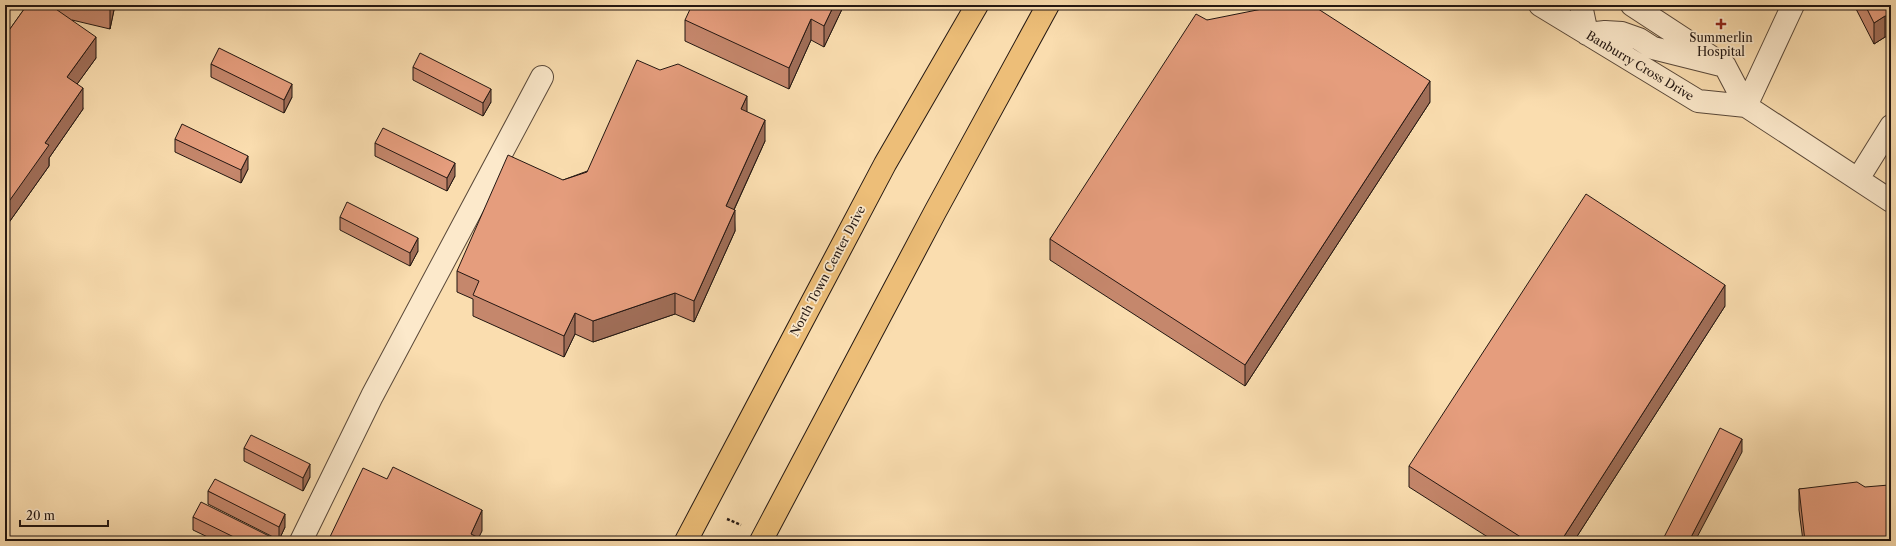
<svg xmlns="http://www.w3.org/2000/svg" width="1896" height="546" font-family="'Libre Caslon Text',serif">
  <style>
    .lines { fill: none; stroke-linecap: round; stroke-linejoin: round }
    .minor-casing { stroke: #594839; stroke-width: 24 }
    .major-casing { stroke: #231712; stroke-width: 24 }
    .path { stroke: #231712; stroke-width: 2.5; stroke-dasharray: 3 2; stroke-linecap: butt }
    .minor { stroke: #fce9cb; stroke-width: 22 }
    .major { stroke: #edbe78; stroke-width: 22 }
    .wall { fill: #c5876c; stroke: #231712 }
    .shaded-wall { fill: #a06e58; stroke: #231712 }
    .building { fill: #e59d7d; stroke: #231712 }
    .poi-dot { fill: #8f2418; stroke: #fce9cb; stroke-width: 1.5 }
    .labels { text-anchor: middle; stroke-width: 3.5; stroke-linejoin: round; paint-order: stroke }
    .poi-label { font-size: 12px; fill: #231712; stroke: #fce9cb }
    .street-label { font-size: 12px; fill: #231712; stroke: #fce9cb }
  </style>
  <rect width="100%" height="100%" fill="#faddaf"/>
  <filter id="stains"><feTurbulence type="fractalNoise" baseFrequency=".005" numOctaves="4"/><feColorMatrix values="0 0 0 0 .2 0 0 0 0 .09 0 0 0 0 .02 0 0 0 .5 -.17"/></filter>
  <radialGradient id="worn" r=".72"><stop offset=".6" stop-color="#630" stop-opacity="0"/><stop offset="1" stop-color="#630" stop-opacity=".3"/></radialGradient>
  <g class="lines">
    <g class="minor-casing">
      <path id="minor" d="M1540,5L1698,101L1746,106L1891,201
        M1581,5L1587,34L1605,32L1622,33L1639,39L1653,48L1725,66
        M1632,5L1725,66L1746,106
        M1746,106L1793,5
        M1858,179L1891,126
        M301,541L372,396L542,77"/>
    </g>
    <g class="major-casing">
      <path id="major" d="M686,541L885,164L977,5
        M761,541L935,212L1048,5"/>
    </g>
    <path class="path" d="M727,519L741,525"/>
    <use href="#minor" class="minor"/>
    <use href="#major" class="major"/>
  </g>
  <path class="wall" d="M27,5H115L110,29L72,20L96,58L77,84L83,109L49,158V166L5,228V36Z
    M844,5L824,47L811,40L789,89L685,41V20Z
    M1854,5H1891V37H1885L1874,44Z
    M1207,20L1430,102L1245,386L1050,260V239Z
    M211,64L292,97L284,113L211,77Z
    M413,67L491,102L483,116L413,80Z
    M747,112L765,141L734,210L735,231L694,322L675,314L593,342L575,334L564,357L473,316V299L457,292V271L563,180Z
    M175,139L248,169L241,183L175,152Z
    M375,143L455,176L447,191L375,156Z
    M340,217L418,251L410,266L340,230Z
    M1725,306L1574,541H1494L1409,487V466Z
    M244,448L310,477L303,491L244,461Z
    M1865,487L1891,541H1803L1799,510V489Z
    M208,491L285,527L279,540L208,504Z
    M193,517L275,541H216L193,530Z"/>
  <path class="shaded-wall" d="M111,5H115L110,29V8Z
    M834,5H844L824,47V26Z
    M1885,16V37L1874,44V23Z
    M811,19V40L789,89V68Z
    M96,37V58L67,98V77Z
    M1430,81V102L1245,386V365Z
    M292,84V97L284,113V100Z
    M83,88V109L49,158V166L5,228V207L45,143Z
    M491,89V102L483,116V103Z
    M747,96V117L741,109Z
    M765,120V141L726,227V206Z
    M248,156V169L241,183V170Z
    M455,163V176L447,191V178Z
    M735,210V231L694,322V301Z
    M418,238V251L410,266V253Z
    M1725,285V306L1574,541H1561Z
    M675,293V314L593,342V321Z
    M575,313V334L564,357V336Z
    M1742,439V452L1695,541H1689Z
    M310,464V477L303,491V478Z
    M482,510V531L477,541L471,534Z
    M285,514V527L279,540V527Z"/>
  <path class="building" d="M27,5H50L96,37L67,77L83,88L45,143L49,145L5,207V61L7,58L5,56V36Z
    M97,5H111L110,8Z
    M692,5H834L824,26L811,19L789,68L685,20Z
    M1282,5H1312L1430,81L1245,365L1050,239L1196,14L1207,20Z
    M1865,5H1891V16H1885L1874,23Z
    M219,48L292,84L284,100L211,64Z
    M420,53L491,89L483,103L413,67Z
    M637,60L660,70L678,64L747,96L741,109L765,120L726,206L735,210L694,301L675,293L593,321L575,313L564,336L473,295L479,281L457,271L508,155L563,180L587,172Z
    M182,124L248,156L241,170L175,139Z
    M383,128L455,163L447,178L375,143Z
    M1586,194L1725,285L1561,541H1527L1409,466Z
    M347,202L418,238L410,253L340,217Z
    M1720,428L1742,439L1689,541H1662Z
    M251,435L310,464L303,478L244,448Z
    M393,467L482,510L471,534L485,541H328L363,468L387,479Z
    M215,479L285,514L279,527L208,491Z
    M1857,482L1865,487L1889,485L1891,501V541H1805L1799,489Z
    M201,502L275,539L274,541H242L193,517Z"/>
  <path class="poi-dot" d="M1719 18h4v4h4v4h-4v4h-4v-4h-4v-4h4z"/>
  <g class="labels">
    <g class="poi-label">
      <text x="1721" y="42">Summerlin<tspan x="1721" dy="14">Hospital</tspan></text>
    </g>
    <g class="street-label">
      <text transform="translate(1640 66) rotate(31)" y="4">Banburry Cross Drive</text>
      <text transform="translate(828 271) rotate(-62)" y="4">North Town Center Drive</text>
    </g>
  </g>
  <rect width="1896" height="546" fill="none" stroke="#faddaf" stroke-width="20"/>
  <rect x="6" y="6" width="1884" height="534" fill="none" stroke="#231712" stroke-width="2"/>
  <rect x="10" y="10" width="1876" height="526" fill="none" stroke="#231712"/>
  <path d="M20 520v6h88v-6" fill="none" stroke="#231712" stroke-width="2"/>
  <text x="26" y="520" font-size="12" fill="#231712" stroke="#fce9cb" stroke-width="3" paint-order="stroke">20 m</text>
  <rect width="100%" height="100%" filter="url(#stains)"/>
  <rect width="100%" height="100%" fill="url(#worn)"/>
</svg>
